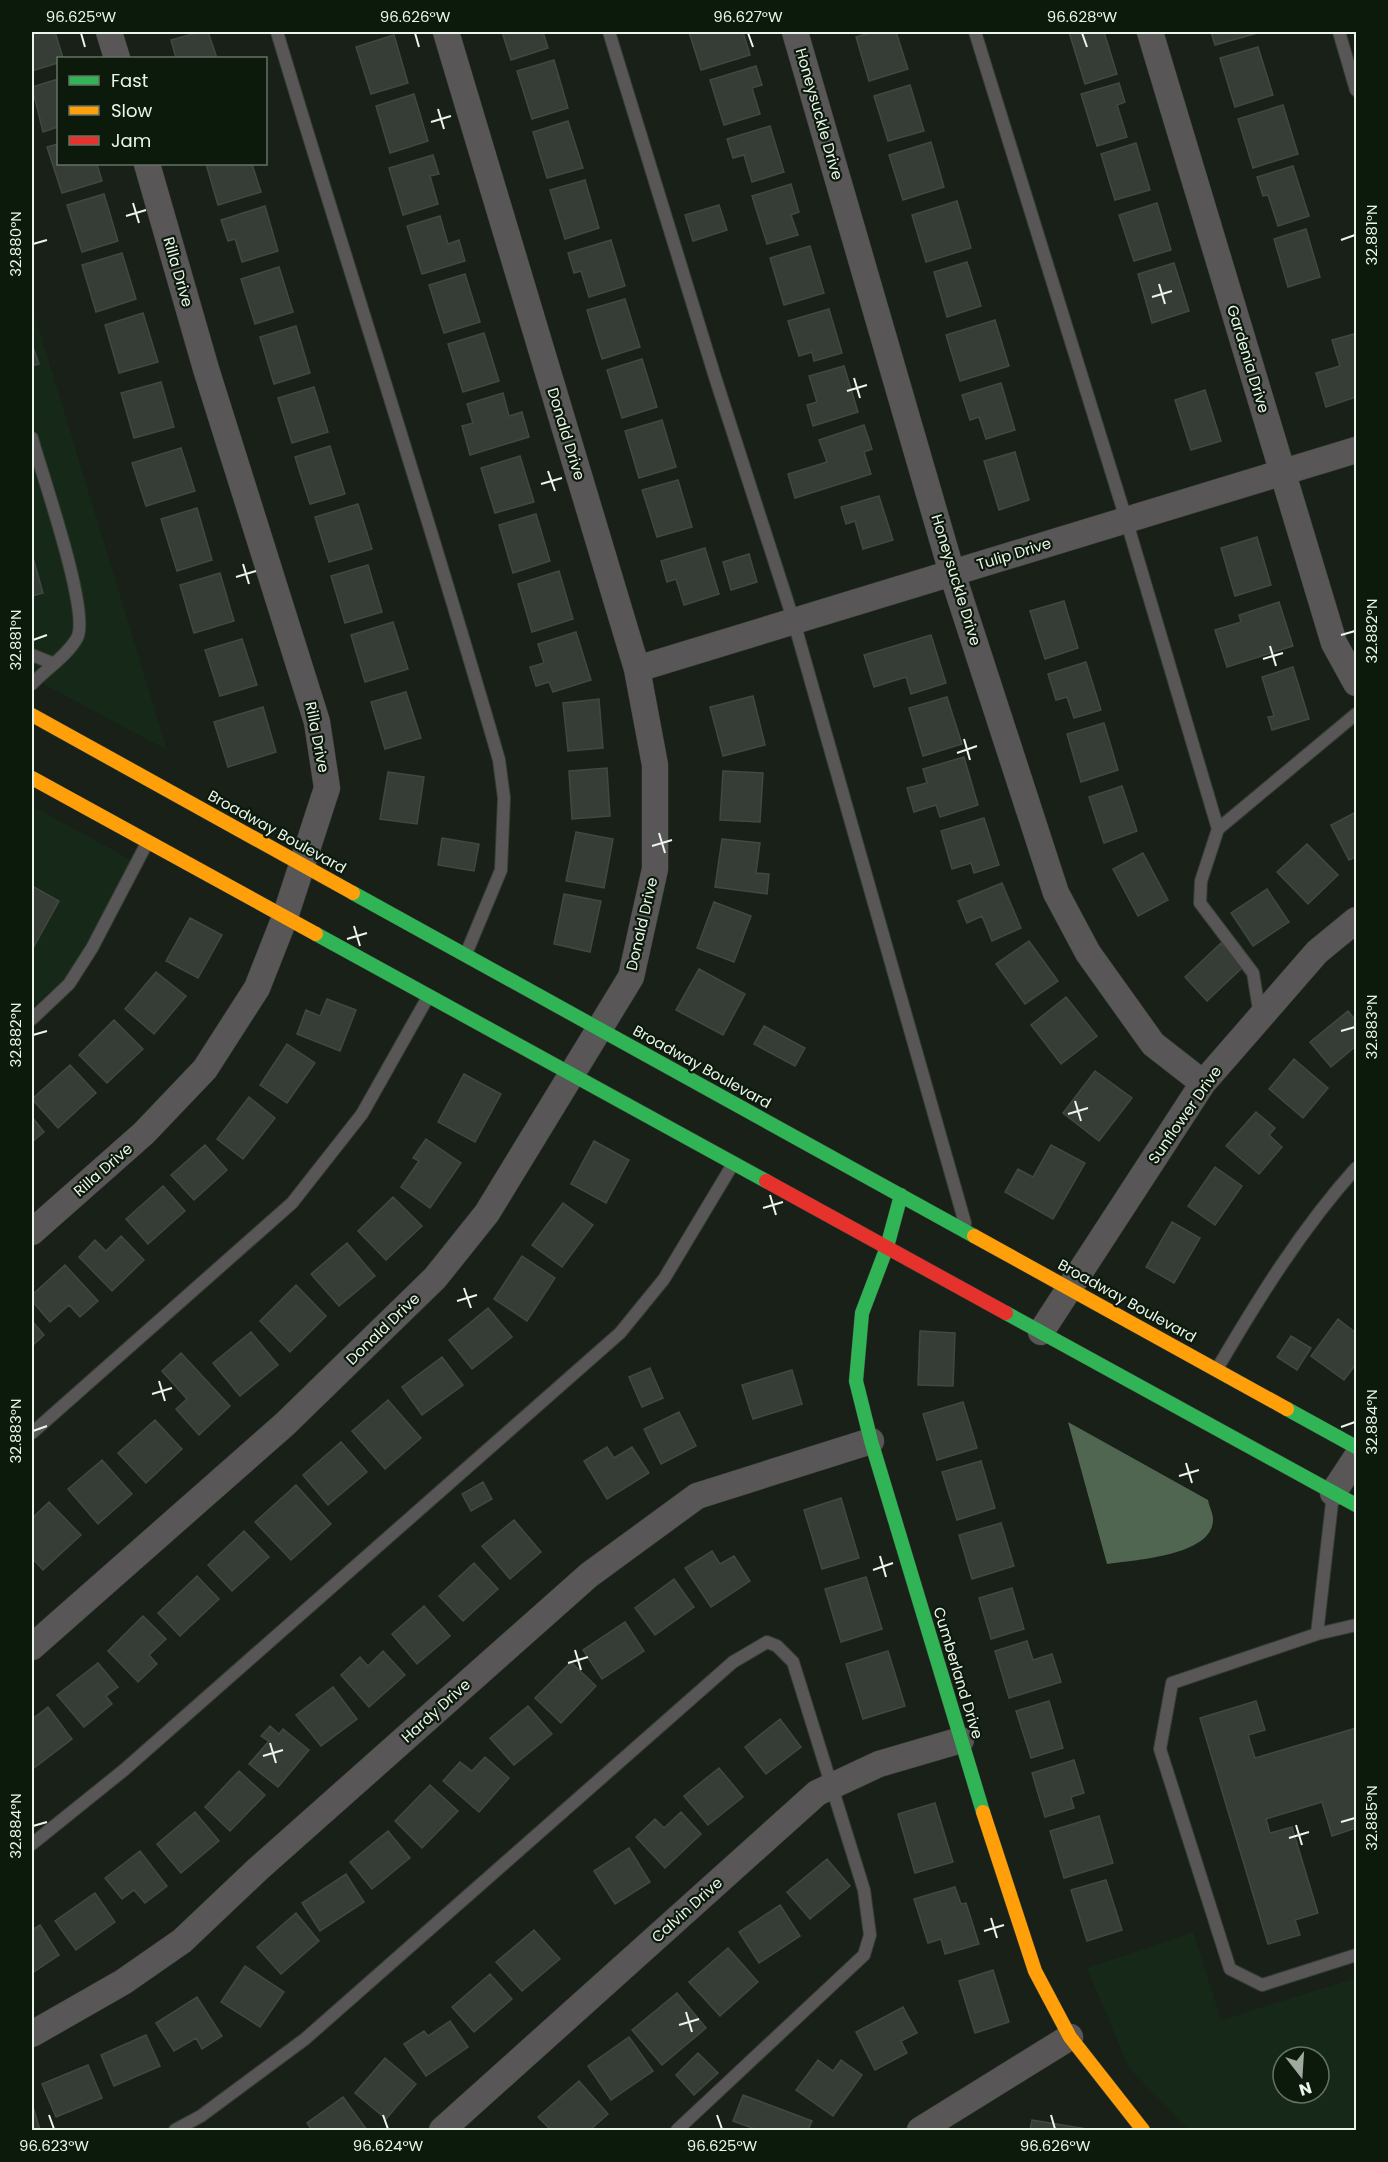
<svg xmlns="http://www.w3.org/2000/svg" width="1388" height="2162" font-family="Poppins,sans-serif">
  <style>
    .built { fill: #162817; fill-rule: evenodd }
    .water { fill: #516651 }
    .building { fill: #363d36; stroke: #414841; stroke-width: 1.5 }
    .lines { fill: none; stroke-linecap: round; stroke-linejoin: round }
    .lane-casing { stroke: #363d36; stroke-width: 14 }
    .street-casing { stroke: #363d36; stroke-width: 27 }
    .fast-casing { stroke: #363d36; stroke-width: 15 }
    .slow-casing { stroke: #363d36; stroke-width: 15 }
    .jam-casing { stroke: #363d36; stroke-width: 15 }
    .lane { stroke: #585656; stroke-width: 12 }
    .street { stroke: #585656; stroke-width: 26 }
    .fast { stroke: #30b455; stroke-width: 14 }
    .slow { stroke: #ff9f0a; stroke-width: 14 }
    .jam { stroke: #e5322d; stroke-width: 14 }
    .ticks { fill: none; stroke: #ebf5eb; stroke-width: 2 }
    .labels { text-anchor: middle; stroke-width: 4.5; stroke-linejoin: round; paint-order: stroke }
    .street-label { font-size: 15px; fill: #ebf5eb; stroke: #0c1a0c }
    .neatline { fill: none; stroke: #ebf5eb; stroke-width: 2 }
    .ticks-label { font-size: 15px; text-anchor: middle; fill: #ebf5eb }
  </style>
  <rect width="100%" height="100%" fill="#182018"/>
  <path class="built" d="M32,306L167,750L32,678Z
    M32,806L133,861L69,975L32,1008Z
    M1193,1932L1221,2020L1356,1978V2130H1189L1129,2068L1087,1968ZM1283,2057H1319V2093H1283Z"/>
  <path class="water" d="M1068,1422L1208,1500C1209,1506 1213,1513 1213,1519C1214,1556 1133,1560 1107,1564Z"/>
  <path class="building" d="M32,32H55L63,58H58V63L32,71Z
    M200,32H208L217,58H176L171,40Z
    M502,32H543L548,48L511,60Z
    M689,32H743L750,55L701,70Z
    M873,32H896L908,69L869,81L856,37Z
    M1069,32H1104L1117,74L1085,84Z
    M1211,32H1261L1215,45Z
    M394,35L408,83L371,94L356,47Z
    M1258,47L1273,95L1235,107L1220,58Z
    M554,60L568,108L532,119L517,71Z
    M756,66L762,85L752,88L760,114L724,125L710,80Z
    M58,79V127L43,132L32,87Z
    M1119,83L1125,102L1117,105L1127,137L1097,146L1081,94Z
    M910,85L924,131L888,141L874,96Z
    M414,94L428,141L390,153L376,106Z
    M1283,105L1298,154L1253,168L1238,119Z
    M568,121L583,168L547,178L533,132Z
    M770,126L784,172L752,182L744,155L733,158L727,139Z
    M931,142L944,187L903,200L889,155Z
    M1136,143L1150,190L1115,200L1101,154Z
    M58,144V164H97L102,181L62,193L47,147Z
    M433,155L439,174L430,176L438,204L403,215L389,168Z
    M206,164H252L261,192L218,205Z
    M1293,166L1309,216L1278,226L1268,195L1263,196L1257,177Z
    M585,180L599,228L565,239L550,190Z
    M791,184L799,212L791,215L798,235L767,244L752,196Z
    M104,194L118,241L82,252L67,205Z
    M957,201L971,248L926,262L912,215Z
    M1157,203L1171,250L1134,261L1119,215Z
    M719,205L727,230L693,241L685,215Z
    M265,206L278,251L242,262L235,239L228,241L221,220Z
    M440,216L448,244L459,240L465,261L422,274L407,226Z
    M1306,229L1320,277L1288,287L1274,239Z
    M611,240L625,286L589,297L581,271L574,273L568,253Z
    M810,246L824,293L784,305L770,258Z
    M122,253L136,299L96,312L82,265Z
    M967,262L981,306L947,317L934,272Z
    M1174,263L1189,311L1152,323L1138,274Z
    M279,267L293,312L255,324L241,279Z
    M465,274L480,322L444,333L429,285Z
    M625,299L640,347L602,359L587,310Z
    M829,309L842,353L814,361L812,352L799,356L788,321Z
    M143,313L158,362L119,373L105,325Z
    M995,320L1009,366L960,381L946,335Z
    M296,326L310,373L274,384L260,337Z
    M484,333L499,381L463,392L448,344Z
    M1354,334L1356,343V397L1326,407L1316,373L1340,366L1332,340Z
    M32,344L39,364L32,366Z
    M642,359L657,407L622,418L607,370Z
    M844,366L858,412L813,426L807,405L817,402L809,376Z
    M161,382L174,427L134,438L121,393Z
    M1001,383L1015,430L986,439L979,417L970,420L962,395Z
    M314,387L328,432L292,443L278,398Z
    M1205,390L1221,441L1191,450L1175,400Z
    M503,393L509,416L522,412L529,437L470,455L462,426L473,423L467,404Z
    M662,420L676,467L639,478L625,431Z
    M864,425L872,449L864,452L871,474L795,498L788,474L827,462L819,440Z
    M330,446L345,494L310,504L295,457Z
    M181,448L195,491L146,506L132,463Z
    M1015,452L1029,500L999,510L984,461Z
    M520,456L534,502L495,513L481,468Z
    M678,480L692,527L657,537L642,490Z
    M879,496L893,540L863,549L855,521L846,524L841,507Z
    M358,504L372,549L329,562L315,517Z
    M197,508L212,560L177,571L161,519Z
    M536,514L550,561L513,573L499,525Z
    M1257,537L1271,585L1235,596L1221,548Z
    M705,548L719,594L684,605L676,579L667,582L661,561Z
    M32,554L43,593L32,596Z
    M749,554L757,582L731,590L723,562Z
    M368,565L382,612L345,623L331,576Z
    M559,571L573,619L532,632L518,584Z
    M220,573L234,621L194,633L180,585Z
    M1064,601L1078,648L1045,659L1030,611Z
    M1279,602L1293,646L1227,667L1215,630L1241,622L1239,615Z
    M393,622L408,669L365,682L351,635Z
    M576,632L591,680L553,692L549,682L536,686L530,667L544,663L538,644Z
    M931,635L946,683L911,694L906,677L874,687L864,655Z
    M242,639L257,685L220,696L205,650Z
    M1086,662L1101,710L1074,718L1067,697L1056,700L1048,674Z
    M1293,667L1309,719L1272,730L1268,717L1274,716L1262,677Z
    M406,692L421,738L385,749L371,702Z
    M753,696L765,745L723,756L710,707Z
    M947,697L962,744L923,756L909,708Z
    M599,699L603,748L568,751L563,703Z
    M263,707L276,752L228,767L214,722Z
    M1104,723L1118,770L1081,782L1067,734Z
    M964,757L978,805L940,817L936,805L914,812L907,788L927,783L923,769Z
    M607,768L610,816L572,819L569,771Z
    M723,771L763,773L760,822L720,820Z
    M388,772L424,777L417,824L380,819Z
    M1122,786L1137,831L1104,843L1089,797Z
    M1356,812V857L1349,860L1331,825Z
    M984,818L999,865L974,873L971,863L952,869L941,831Z
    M576,832L613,839L604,888L566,881Z
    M442,838L479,844L474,871L438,865Z
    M722,839L760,843L756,873L769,874L767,894L715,887Z
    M1307,844L1338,875L1308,904L1277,872Z
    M1143,853L1168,900L1138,916L1113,869Z
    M1002,883L1021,928L992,941L982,916L967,923L958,901Z
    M32,886L59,901L32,950Z
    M1267,889L1289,922L1253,946L1231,913Z
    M564,894L601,901L590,952L554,944Z
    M714,902L751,916L734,962L697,948Z
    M190,918L222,935L198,978L166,961Z
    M1029,941L1058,981L1025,1004L996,964Z
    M1221,943L1243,967L1207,1001L1185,977Z
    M699,969L745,994L723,1035L676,1010Z
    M156,972L186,996L154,1034L125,1009Z
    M1066,997L1097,1036L1061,1064L1031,1025Z
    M327,999L356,1010L340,1051L297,1034L306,1010L320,1016Z
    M1348,1011L1356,1021V1046L1331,1067L1310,1042Z
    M114,1020L143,1049L107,1083L79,1055Z
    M764,1026L805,1048L795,1066L754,1044Z
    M287,1044L315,1063L287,1103L260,1085Z
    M1294,1059L1328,1088L1303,1118L1269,1089Z
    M70,1065L96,1093L58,1128L32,1099Z
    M1095,1071L1132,1098L1099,1141L1063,1113Z
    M464,1074L501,1094L475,1142L438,1122Z
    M249,1097L275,1118L243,1159L217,1139Z
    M1256,1112L1275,1128L1269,1135L1282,1147L1259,1174L1226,1146Z
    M32,1117L44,1132L32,1142Z
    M426,1139L461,1163L430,1208L401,1187L419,1161L413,1158Z
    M594,1141L629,1160L606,1203L571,1184Z
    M205,1145L227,1170L194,1200L171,1175Z
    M1051,1145L1085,1163L1053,1219L1005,1192L1018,1169L1033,1177Z
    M1215,1167L1242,1186L1215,1225L1188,1206Z
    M163,1186L185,1211L148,1244L126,1219Z
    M393,1197L422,1226L386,1260L358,1231Z
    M563,1203L593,1225L562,1267L532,1245Z
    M1172,1222L1200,1238L1174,1283L1146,1267Z
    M121,1236L144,1260L112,1291L79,1257L95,1240L106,1251Z
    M347,1243L375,1276L339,1306L311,1274Z
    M522,1256L555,1278L527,1321L494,1299Z
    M65,1265L98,1301L80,1317L69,1305L50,1322L32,1301V1295Z
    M296,1285L326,1316L290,1352L260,1321Z
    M488,1308L512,1337L472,1369L449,1340Z
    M1338,1319L1356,1333V1364L1344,1380L1311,1356Z
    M32,1321L44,1335L32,1346Z
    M920,1331L955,1333L953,1386L918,1385Z
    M251,1332L278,1365L240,1396L213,1363Z
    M1291,1336L1311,1348L1297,1370L1277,1357Z
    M181,1353L230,1406L199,1435L176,1409L187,1399L162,1371Z
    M442,1357L463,1385L422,1415L402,1387Z
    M650,1368L663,1398L642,1407L629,1377Z
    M792,1370L802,1404L753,1419L742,1385Z
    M388,1400L421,1438L385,1469L352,1431Z
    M963,1402L977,1448L937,1460L923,1414Z
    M679,1412L696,1446L661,1464L644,1429Z
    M155,1420L182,1449L146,1483L118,1453Z
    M341,1442L367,1472L328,1505L303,1475Z
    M607,1447L614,1458L632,1447L649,1473L607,1499L584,1461Z
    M102,1460L132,1494L98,1524L68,1489Z
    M981,1461L995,1508L957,1520L942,1472Z
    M483,1482L492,1499L471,1511L462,1494Z
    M296,1485L331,1524L291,1560L255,1522Z
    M841,1498L859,1558L822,1569L804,1510Z
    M49,1502L81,1535L43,1570L32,1558V1518Z
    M514,1520L541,1552L510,1579L482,1546Z
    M1001,1523L1014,1566L972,1579L959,1535Z
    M244,1531L269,1557L232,1591L208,1565Z
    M712,1551L720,1564L734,1556L750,1581L711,1607L685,1568Z
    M474,1563L498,1589L463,1621L439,1596Z
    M197,1576L219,1599L180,1636L158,1613Z
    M866,1577L882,1629L841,1642L825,1589Z
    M674,1579L694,1607L655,1635L635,1608Z
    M1012,1588L1024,1629L991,1639L979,1598Z
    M424,1606L450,1636L417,1664L392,1634Z
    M143,1616L166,1639L149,1655L157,1664L138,1682L108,1651Z
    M625,1622L644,1651L602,1679L583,1650Z
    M1027,1641L1033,1660L1052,1654L1061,1682L1009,1698L995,1651Z
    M383,1651L405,1675L369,1707L341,1675L360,1657L368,1666Z
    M888,1651L905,1706L863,1719L846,1664Z
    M571,1662L596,1686L561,1723L535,1698Z
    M98,1663L118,1687L106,1696L112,1704L84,1727L57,1695Z
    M333,1687L357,1719L321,1746L296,1715Z
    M1049,1701L1063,1748L1031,1758L1016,1711Z
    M1256,1701L1265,1730L1248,1735L1255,1758L1356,1728V1828L1332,1836L1322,1802L1266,1819L1270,1833L1292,1827L1318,1913L1295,1920L1300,1935L1268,1944L1200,1718Z
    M528,1706L552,1734L514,1765L490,1738Z
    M48,1707L72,1739L34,1768L32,1765V1719Z
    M780,1719L801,1747L766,1774L745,1747Z
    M270,1726L279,1734L283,1729L309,1750L278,1787L249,1764L269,1741L261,1736Z
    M485,1757L509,1778L479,1812L443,1781L460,1762L472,1771Z
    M1074,1760L1084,1793L1071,1797L1074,1808L1045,1817L1032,1773Z
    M719,1768L743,1797L708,1825L684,1796Z
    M239,1771L265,1795L230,1831L205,1807Z
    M430,1785L458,1811L422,1848L395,1821Z
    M935,1803L953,1862L915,1873L898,1814Z
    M195,1812L219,1841L181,1873L157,1844Z
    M681,1812L701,1834L665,1868L636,1837L655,1819L664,1828Z
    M1099,1816L1113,1863L1064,1878L1050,1831Z
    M388,1831L410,1858L372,1889L350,1862Z
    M629,1848L650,1882L615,1904L594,1871Z
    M140,1851L167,1886L145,1903L134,1890L122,1899L105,1878Z
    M827,1859L850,1886L810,1919L787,1892Z
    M346,1874L364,1902L320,1931L302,1903Z
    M1106,1880L1122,1930L1087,1941L1071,1890Z
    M955,1887L961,1904L966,1903L979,1944L945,1954L941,1939L928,1943L914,1899Z
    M95,1893L115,1922L76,1950L55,1921Z
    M780,1905L800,1936L759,1963L739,1932Z
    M296,1913L319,1941L281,1974L257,1947Z
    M40,1925L59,1955L32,1973V1930Z
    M534,1930L560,1959L522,1991L496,1962Z
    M728,1948L758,1982L720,2016L689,1982Z
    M245,1966L284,1992L260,2027L221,2002Z
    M993,1970L1009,2022L975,2033L959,1981Z
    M490,1974L512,1999L474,2032L452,2007Z
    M677,1993L706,2028L662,2065L632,2030Z
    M197,1997L222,2036L202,2049L196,2038L174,2051L156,2023Z
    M903,2007L917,2033L901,2041L907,2053L875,2070L856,2032Z
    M450,2021L468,2047L426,2076L404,2044L424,2031L428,2036Z
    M146,2035L160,2066L114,2086L101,2055Z
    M629,2037L653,2071L611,2100L588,2066Z
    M698,2053L718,2073L694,2095L676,2075Z
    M385,2058L416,2084L386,2119L355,2093Z
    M818,2060L833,2071L841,2060L862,2075L833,2116L796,2090Z
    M88,2065L102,2098L56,2117L42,2084Z
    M579,2081L608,2114L590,2130H551L538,2117Z
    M743,2095L812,2121L808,2130H758L733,2121Z
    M343,2097L367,2130H312L307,2123Z
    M32,2103L40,2130H32Z
    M1032,2120L1093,2130H1030Z"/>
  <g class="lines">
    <g class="lane-casing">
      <path id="lane" d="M277,32C350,275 429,516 499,760L504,798L501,870L466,954
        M609,32L715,377L794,622L965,1223
        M975,32L1126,519L1218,829L1356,714
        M1339,32L1356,90
        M32,438C41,472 91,613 77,638C68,655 45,670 32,684
        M32,655L52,663
        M1218,829L1201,881L1200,903L1253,973L1260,1016
        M32,1019L69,984L92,948L147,843
        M1217,1369C1258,1299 1302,1228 1356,1168
        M32,1433L292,1203L362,1114L428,997
        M1333,1494L1317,1634L1172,1683L1160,1749L1230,1969L1262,1985L1356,1955
        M1317,1634L1356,1625
        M32,1844L124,1770L620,1333L664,1279L733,1164
        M175,2130L201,2116L305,2039L733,1662L767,1642L777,1646L793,1662L864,1890L870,1935L864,1955L677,2130"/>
    </g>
    <g class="street-casing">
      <path id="street" d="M109,32L117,58
        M795,32L952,573L1056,893L1088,953L1153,1044L1203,1083
        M1150,32L1334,643L1356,683
        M637,669L1356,450
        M32,1232L144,1133L205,1069L257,988L285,917L327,788L317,722L206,369L147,164
        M1041,1332L1203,1083L1317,952L1356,920
        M1333,1493L1356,1458
        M32,1647L285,1424L435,1278L487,1213L631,977L655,869V765L637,669L446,32
        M32,2034L123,1982L182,1941L258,1869L589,1575L697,1496L871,1441
        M442,2130L817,1793L879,1764L961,1740
        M920,2130L1070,2037"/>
    </g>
    <g class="fast-casing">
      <path id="fast" d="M353,893L974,1236
        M316,934L766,1181
        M901,1195L887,1247L862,1313L856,1381L871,1441L983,1812
        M1006,1313L1356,1505
        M1287,1409L1356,1447"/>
    </g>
    <g class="slow-casing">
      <path id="slow" d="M32,715L353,893
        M32,778L316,934
        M974,1236L1287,1409
        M983,1812L1035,1971L1070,2037L1143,2130"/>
    </g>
    <g class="jam-casing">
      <path id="jam" d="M766,1181L1006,1313"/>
    </g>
    <use href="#lane" class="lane"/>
    <use href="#street" class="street"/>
    <use href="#fast" class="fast"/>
    <use href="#slow" class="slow"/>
    <use href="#jam" class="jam"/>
  </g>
  <path class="ticks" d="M81,33L85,47M415,33L419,47M748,33L753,47M1082,33L1087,47M438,109L444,129M431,122L451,116M133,203L139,223M126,216L146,210M1341,240L1355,235M33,244L47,240M1159,284L1165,304M1152,297L1172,291M854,378L860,398M847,391L867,385M548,471L555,491M541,484L562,478M243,564L249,584M236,577L256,571M1341,635L1355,631M33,640L47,635M1270,646L1276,666M1263,659L1283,653M964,739L970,760M957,753L977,746M659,833L665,853M652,846L672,840M354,926L360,946M347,939L367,933M1341,1031L1355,1027M33,1035L47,1031M1075,1101L1081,1121M1068,1114L1088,1108M770,1195L776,1215M763,1208L783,1202M464,1288L471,1308M457,1301L477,1295M159,1381L165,1401M152,1394L172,1388M1341,1427L1355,1422M33,1431L47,1426M1186,1463L1192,1483M1179,1476L1199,1470M880,1556L886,1577M873,1570L893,1563M575,1650L581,1670M568,1663L588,1657M270,1743L276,1763M263,1756L283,1750M1341,1822L1355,1818M1296,1825L1302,1845M33,1826L47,1822M1289,1838L1309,1832M991,1918L997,1938M984,1931L1004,1925M686,2012L692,2032M679,2025L699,2019M49,2115L54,2129M383,2115L388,2129M717,2115L722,2129M1051,2115L1055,2129"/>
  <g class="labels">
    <g class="street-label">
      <text transform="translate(819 114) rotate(74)" y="5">Honeysuckle Drive</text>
      <text transform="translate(178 272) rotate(74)" y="5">Rilla Drive</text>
      <text transform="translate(1248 359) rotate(73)" y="5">Gardenia Drive</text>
      <text transform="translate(566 434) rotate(73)" y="5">Donald Drive</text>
      <text transform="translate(1014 554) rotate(-17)" y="5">Tulip Drive</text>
      <text transform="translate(956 580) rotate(73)" y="5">Honeysuckle Drive</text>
      <text transform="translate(317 737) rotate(79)" y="5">Rilla Drive</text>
      <text transform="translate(277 832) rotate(29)" y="5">Broadway Boulevard</text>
      <text transform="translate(642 924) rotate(-77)" y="5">Donald Drive</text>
      <text transform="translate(702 1067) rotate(29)" y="5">Broadway Boulevard</text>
      <text transform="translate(1185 1115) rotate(-55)" y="5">Sunflower Drive</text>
      <text transform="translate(103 1170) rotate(-41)" y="5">Rilla Drive</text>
      <text transform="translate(1127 1301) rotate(29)" y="5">Broadway Boulevard</text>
      <text transform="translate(383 1329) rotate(-44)" y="5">Donald Drive</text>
      <text transform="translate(958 1673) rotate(73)" y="5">Cumberland Drive</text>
      <text transform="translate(436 1711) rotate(-42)" y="5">Hardy Drive</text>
      <text transform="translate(687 1910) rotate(-42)" y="5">Calvin Drive</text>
    </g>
  </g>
  <rect width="1388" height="2162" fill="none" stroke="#0c1a0c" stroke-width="66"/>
  <rect x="57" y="57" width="210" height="108" fill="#0c1a0c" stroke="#657265" stroke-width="1.5"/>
  <rect x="69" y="76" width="30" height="9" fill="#30b455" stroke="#657265" stroke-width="1.5"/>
  <text x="111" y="87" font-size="18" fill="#ebf5eb">Fast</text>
  <rect x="69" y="106" width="30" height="9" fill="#ff9f0a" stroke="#657265" stroke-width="1.5"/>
  <text x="111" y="117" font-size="18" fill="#ebf5eb">Slow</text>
  <rect x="69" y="136" width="30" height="9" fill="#e5322d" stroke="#657265" stroke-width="1.5"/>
  <text x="111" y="147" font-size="18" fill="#ebf5eb">Jam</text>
  <g transform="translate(1301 2075) rotate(163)"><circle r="28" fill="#0c1a0c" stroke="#657265" stroke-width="1.5"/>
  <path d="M0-4.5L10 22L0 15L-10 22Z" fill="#a1aaa1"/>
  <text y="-9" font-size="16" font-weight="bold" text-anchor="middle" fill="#ebf5eb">N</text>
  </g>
  <rect x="33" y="33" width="1322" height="2096" class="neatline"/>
  <g class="ticks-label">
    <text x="81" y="22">96.625°W</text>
    <text x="415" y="22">96.626°W</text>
    <text x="748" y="22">96.627°W</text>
    <text x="1082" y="22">96.628°W</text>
    <text transform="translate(1372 235) rotate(-90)" y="5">32.881°N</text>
    <text transform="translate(16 244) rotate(-90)" y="5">32.880°N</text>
    <text transform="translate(1372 631) rotate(-90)" y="5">32.882°N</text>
    <text transform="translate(16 640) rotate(-90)" y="5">32.881°N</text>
    <text transform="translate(1372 1027) rotate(-90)" y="5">32.883°N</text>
    <text transform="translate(16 1035) rotate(-90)" y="5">32.882°N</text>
    <text transform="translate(1372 1422) rotate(-90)" y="5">32.884°N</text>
    <text transform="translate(16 1431) rotate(-90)" y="5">32.883°N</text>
    <text transform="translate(1372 1818) rotate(-90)" y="5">32.885°N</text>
    <text transform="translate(16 1826) rotate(-90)" y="5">32.884°N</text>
    <text x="54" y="2151">96.623°W</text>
    <text x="388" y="2151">96.624°W</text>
    <text x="722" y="2151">96.625°W</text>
    <text x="1055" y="2151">96.626°W</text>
  </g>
</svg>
